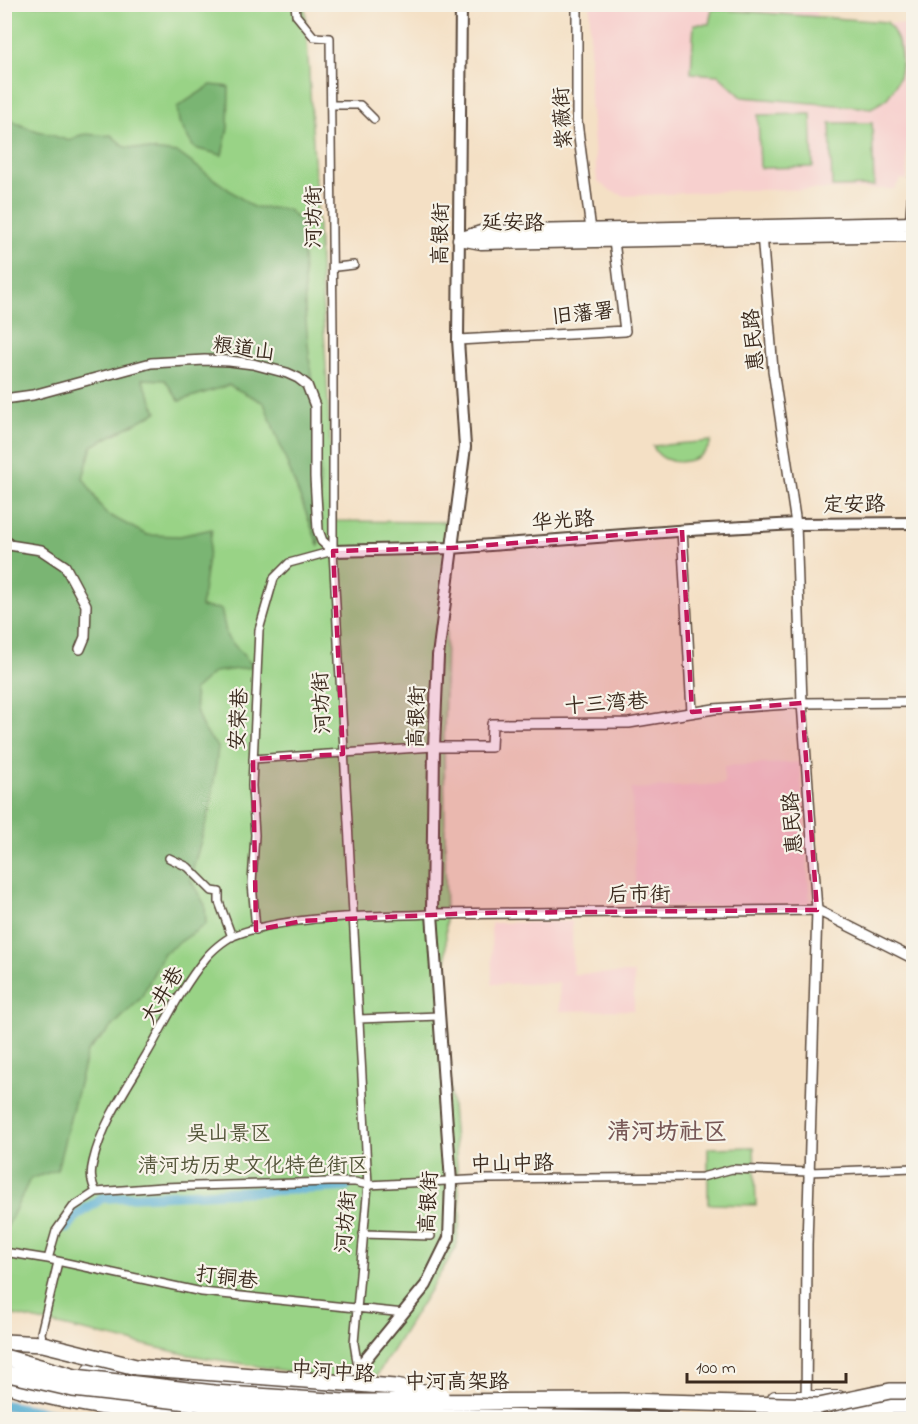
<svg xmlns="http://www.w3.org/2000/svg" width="918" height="1424" font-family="'Indie Flower','LXGW WenKai TC',sans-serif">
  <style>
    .built { fill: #f7d0ce }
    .green { fill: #99d386; stroke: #6a7e52; stroke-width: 1.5 }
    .forest { fill: #7ab573; stroke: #5a7048; stroke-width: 1.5 }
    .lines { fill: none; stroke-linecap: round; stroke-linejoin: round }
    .canal { stroke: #55add2; stroke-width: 10 }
    .pedestrian-casing { stroke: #574537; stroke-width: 10 }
    .minor-casing { stroke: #574537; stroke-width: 12 }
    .tertiary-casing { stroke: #574537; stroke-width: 14 }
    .secondary-casing { stroke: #574537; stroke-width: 15 }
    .primary-casing { stroke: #574537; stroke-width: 16 }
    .trunk-casing { stroke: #574537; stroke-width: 18 }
    .pedestrian { stroke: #fff; stroke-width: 7 }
    .minor { stroke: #fff; stroke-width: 9 }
    .tertiary { stroke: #fff; stroke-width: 10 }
    .secondary { stroke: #fff; stroke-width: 12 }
    .primary { stroke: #fff; stroke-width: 14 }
    .trunk { stroke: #fff; stroke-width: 15 }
    .trunk-bridge-casing { stroke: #574537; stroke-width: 18; stroke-linecap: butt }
    .trunk-bridge { stroke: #fff; stroke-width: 15 }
    .marked { fill: #c2185b; fill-opacity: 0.2; stroke: #c2185b; stroke-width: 4.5; stroke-dasharray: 12 8; stroke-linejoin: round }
    .labels { text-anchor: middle; stroke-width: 4.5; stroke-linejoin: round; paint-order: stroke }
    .street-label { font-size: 21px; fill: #3b2a1e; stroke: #f7f3e8 }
    .park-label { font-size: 21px; fill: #525438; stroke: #f7f3e8 }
    .quarter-label { font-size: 24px; font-weight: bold; fill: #775756; stroke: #f7f3e8 }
  </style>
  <rect width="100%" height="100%" fill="#f7f3e8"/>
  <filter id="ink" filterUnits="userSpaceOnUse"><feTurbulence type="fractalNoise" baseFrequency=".0167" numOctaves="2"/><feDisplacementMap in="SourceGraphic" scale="12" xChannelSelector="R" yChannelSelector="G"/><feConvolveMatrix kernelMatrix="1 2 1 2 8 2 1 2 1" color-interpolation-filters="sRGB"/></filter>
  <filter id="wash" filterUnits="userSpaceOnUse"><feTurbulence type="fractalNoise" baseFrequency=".008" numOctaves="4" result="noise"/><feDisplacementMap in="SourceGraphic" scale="24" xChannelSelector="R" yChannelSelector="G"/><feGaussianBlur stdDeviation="1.35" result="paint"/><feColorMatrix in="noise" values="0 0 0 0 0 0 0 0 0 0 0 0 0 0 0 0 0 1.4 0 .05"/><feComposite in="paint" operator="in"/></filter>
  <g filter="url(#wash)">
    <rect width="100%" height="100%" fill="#f4e0c5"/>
    <path class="built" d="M590,5H816L817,16L909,25L907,180L901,179L894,189L744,190L625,196L611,191L597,181L590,100Z
      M800,762L810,905L636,906L632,789L724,784V766Z
      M572,921L573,974L634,973V1010L560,1011L559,983L492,984L491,923Z"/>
    <path class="green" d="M5,5H305L335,521L448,522L444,739L446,946L449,1070L461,1214L456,1248L371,1385L189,1355L5,1313Z
      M712,9L887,22C905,44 907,75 887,98C883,102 876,105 871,108L742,97L718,75L691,73L694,24H709Z
      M811,114L813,167L760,168L758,115Z
      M830,123H872L874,186L832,187Z
      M711,441C705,465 662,470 653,446Z
      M754,1147L756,1205L708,1204V1148Z"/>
    <path class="forest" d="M211,85L229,87L228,128L222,155L194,148L179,122L177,107Z
      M5,118L28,128L70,141C87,128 93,138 111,135L125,147L178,153L253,207L287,209L302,223L305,310L311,376L320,417L319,547L264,403L229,385L179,401L165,380L142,379L157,412L92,446L83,478L105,513L147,535L180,536L212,529L201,607L221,609L227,637L254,667L214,672L194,690C195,715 200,728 218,747L211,805L190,879L205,905L206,924L164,953L141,998L87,1052L57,1170L30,1179L7,1227L5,1226Z"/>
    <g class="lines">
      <path class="canal" d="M67,1228L76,1216L102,1198L346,1187
        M4,1405L90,1420"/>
    </g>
  </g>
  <g filter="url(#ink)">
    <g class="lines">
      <g class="pedestrian-casing">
        <path id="pedestrian" d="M295,4L296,15L314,37L330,38L333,332V551L368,1185L354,1343L358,1368
          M332,105H360L374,119
          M336,267L354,265
          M253,759L434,747
          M169,858L188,867L212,891L219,892V902L232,937
          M256,930L252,883L255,835L252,786L259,630L274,578L289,563L333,551
          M359,1019L439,1016
          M96,1192C91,1181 90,1174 93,1162C102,1123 128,1086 148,1052C166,1021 182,987 205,959C211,951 224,940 233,936C287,914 373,917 432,914
          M363,1234L431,1236
          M4,1252L48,1259L56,1231L73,1207L96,1192L162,1187L330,1182H355L368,1185L487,1179L702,1177L732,1169L809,1172L914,1168
          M48,1259L202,1292L404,1313
          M43,1344L41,1333L58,1262"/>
      </g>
      <g class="minor-casing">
        <path id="minor" d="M577,4V122L591,230
          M910,228L914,176
          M762,234L773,370L796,524L802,703L817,910L807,1244L806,1420
          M458,340L625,331L614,241
          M4,399L33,395L151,363L205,360L229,361L253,364L287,373L298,378L307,385L315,406V477L318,530L322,541L333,551
          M682,530L692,712
          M4,537L9,545L41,550L65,566L86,605L85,637L80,649
          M434,747H491L492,724L629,723L714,709L802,703L914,702
          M432,914L817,910L914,959"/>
      </g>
      <g class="tertiary-casing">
        <path id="tertiary" d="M333,551L451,548L690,530L796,524L914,523
          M340,1385L344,1377L358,1368L426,1285L449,1238L451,1182L432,914L434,747L438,656L465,447L458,340L461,4"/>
      </g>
      <g class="secondary-casing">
        <path id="secondary" d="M459,239L481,232L914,223
          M460,239L481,243L914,235"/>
      </g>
      <g class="primary-casing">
        <path id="primary" d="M89,1371L215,1384L371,1395
          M775,1398H839"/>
      </g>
      <g class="trunk-casing">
        <path id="trunk" d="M4,1342L43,1344
          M4,1384C71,1407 143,1411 212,1420
          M836,1406H914"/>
      </g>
      <use href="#pedestrian" class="pedestrian"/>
      <use href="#minor" class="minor"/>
      <use href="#tertiary" class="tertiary"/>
      <use href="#secondary" class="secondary"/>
      <use href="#primary" class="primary"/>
      <use href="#trunk" class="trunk"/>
      <g class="trunk-bridge-casing">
        <path id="trunk-bridge" d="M43,1344L136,1367L395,1387L441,1395
          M4,1357L75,1377L214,1393L344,1402L623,1401L819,1406L890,1391H914
          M4,1373L73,1389L214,1405L346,1415L678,1420"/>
      </g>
      <use href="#trunk-bridge" class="trunk-bridge"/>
    </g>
  </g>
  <path class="marked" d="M682,530L692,712L802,703L817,910L475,913L302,921L256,930L253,759L343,754L333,551L451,548Z"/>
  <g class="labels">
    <g class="street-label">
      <text transform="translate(562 118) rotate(-93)" y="7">紫薇街</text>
      <text transform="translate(313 217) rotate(-90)" y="7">河坊街</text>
      <text transform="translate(513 222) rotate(1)" y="7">延安路</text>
      <text transform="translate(440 234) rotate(-89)" y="7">高银街</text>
      <text transform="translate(583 313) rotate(-6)" y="7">旧藩署</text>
      <text transform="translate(753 340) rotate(-95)" y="7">惠民路</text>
      <text transform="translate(244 348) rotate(8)" y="7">粮道山</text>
      <text transform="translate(854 504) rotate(-1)" y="7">定安路</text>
      <text transform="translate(563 520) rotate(-4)" y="7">华光路</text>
      <text transform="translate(321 703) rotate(-93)" y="7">河坊街</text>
      <text transform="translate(606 703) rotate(-4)" y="7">十三湾巷</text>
      <text transform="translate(416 717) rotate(-88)" y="7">高银街</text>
      <text transform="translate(238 719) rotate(-87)" y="7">安荣巷</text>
      <text transform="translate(792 823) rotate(-94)" y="7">惠民路</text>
      <text x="639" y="901">后市街</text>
      <text transform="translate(162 995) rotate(-59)" y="7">大井巷</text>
      <text transform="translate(512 1163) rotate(-1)" y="7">中山中路</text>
      <text transform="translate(428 1202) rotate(-87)" y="7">高银街</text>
      <text transform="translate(345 1222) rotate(-85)" y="7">河坊街</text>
      <text transform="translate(227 1277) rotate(7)" y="7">打铜巷</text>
      <text transform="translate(333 1371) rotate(4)" y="7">中河中路</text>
      <text x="457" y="1388">中河高架路</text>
    </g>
    <g class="park-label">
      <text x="229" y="1140">吴山景区</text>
      <text x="253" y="1172">清河坊历史文化特色街区</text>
    </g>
    <g class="quarter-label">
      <text x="667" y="1139">清河坊社区</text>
    </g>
  </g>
  <rect width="918" height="1424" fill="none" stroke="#f7f3e8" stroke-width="24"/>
  <path d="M687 1373v9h159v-9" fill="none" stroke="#3b2a1e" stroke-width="3"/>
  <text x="696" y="1373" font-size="18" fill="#3b2a1e" stroke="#f7f3e8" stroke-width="4.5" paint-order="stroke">100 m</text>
</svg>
